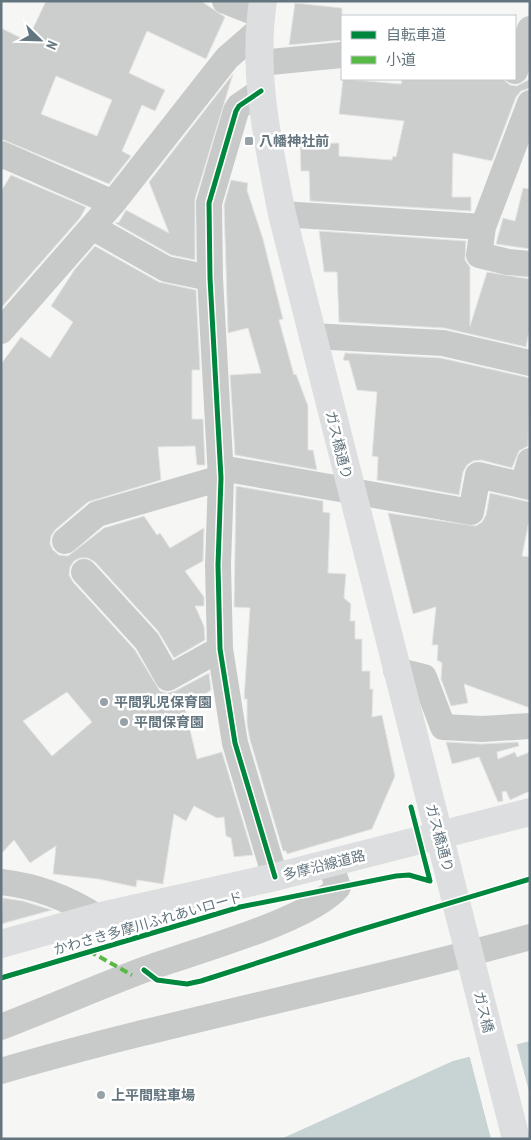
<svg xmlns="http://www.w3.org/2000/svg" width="531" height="1140" font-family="'PT Sans Narrow','Noto Sans JP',sans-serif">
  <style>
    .water { fill: #c8d3d4 }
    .pier { fill: #f6f6f5 }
    .building { fill: #cccece; stroke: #e5e5e4; fill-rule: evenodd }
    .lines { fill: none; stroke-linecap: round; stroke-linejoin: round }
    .minor { stroke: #c8caca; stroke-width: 26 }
    .major { stroke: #dddedf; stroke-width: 28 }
    .quiet { stroke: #58b947; stroke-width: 4; stroke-dasharray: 8 4; stroke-linecap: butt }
    .cycleway-casing { stroke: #fff; stroke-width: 8 }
    .cycleway { stroke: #00873e; stroke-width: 5 }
    .poi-dot { fill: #96a2a8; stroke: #fff; stroke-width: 2 }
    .labels { text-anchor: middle; stroke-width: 5; stroke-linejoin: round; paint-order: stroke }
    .poi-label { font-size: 14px; font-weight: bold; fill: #63757e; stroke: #fff; text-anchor: start }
    .street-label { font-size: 14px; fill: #63757e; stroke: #fff }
  </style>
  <rect width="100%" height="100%" fill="#f6f6f5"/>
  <path class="water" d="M530,1041V1139H281L453,1061Z"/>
  <path class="pier" d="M516,1042L530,1095V1139H491L469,1054Z"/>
  <path class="building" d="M46,1H201L225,17L206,59L147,31L129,73L165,90L155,111L142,105L122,151L131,156L109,184L1,139V28L27,41ZM56,76L112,100L97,136L41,114Z
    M295,3L342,8V40L289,45Z
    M233,74L195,199V260L171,255L115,223L119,222L126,210L169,233L149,182Z
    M343,79L401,84L402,79H503L510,85L517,86L530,79V88L521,91L516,97L492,161L453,153L452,197H471V211L310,201L309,171H301L300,144L339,143V156L392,160L393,156L396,157L404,121L339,114Z
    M11,175L86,207L80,218L1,308V191Z
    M231,180L248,183L247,190L263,239L283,319L279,320L294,375L296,374L308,406V450H313L317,470L235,455L230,375L261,373L248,328L228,333L224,205Z
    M523,188L530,189V249L496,244L503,218L515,221Z
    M319,231L466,241L465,260L470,267V326L487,272L530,279V328L526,347L444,328L339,322L337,272H324Z
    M95,246L159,282L196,290L200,370H192V419H203L205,465H197L195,446L158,447L161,480L88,502L55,530L51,536L50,544L53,550L59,555L68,556L104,528L144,516L157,535L160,533L170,548L204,528L203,561L185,571L204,597V606H195L204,626L205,640L174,658L158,631L95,562L88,558H80L74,561L70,567L69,575L73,582L135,650L160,691L167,693L175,691L209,673L211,690L185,709L197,759L222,752L253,855L234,857L231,838L226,836L224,817L217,818L194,806L186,821L174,814L163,884L137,880L136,887L98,879L53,874L56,846L30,863L14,840L1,854V364L21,337L50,358L73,322L51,306L75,269ZM67,692L92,722L52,756L23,721Z
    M345,353L441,358L530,378L528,446L519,451L512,468L481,460L473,461L467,465L463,472L459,495L377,480L378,457L372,456L377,392L357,390L349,361L343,360Z
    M236,486L323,501V512L330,513L328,573L346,574L344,598L351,604L350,621H355V639H362V671H370V689H373L372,717L382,715L395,776L372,829L287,854L286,851H283L250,740L247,724V699H244L250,608L234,607Z
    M490,493L530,502V516L522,556L530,557V708L464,684L468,703L451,706L441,679L442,663L437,660L438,645H432L436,607L413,614L388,513L476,526L482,522L486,515Z
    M446,742L481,744L518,742L519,746L497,752L498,759L515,752L517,757L530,752V791L510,800L506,791L502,792L503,801L498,802L479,757L452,764Z
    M3,898L23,901L52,910L1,924Z"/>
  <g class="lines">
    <path class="minor" d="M225,1L261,15
      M260,63L342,55
      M515,71L530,29
      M261,91L239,106L236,111L209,203L210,278L221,478L218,565L220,649L235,743L275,877
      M1,154L113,203
      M282,214L483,227L530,103
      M92,227L166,269L210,278
      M483,227L479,255L508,262L530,264
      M1,331L113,203L227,58L258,31
      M312,336L443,343L530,363
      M221,468L471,512L478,475L530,487
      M523,485L530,461
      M65,541L97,514L221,478
      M84,572L147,641L168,678L220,649
      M396,670L424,677L443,727L482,729L530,726
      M1,882C36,886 68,898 97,917
      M1,1027C50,1008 98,987 146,969C192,952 309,921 338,887L330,863
      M1,1071C176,1020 355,986 530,937"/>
    <path class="major" d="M263,1C252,73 268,143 282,214L516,1139
      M1,944L97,917L275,877L530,812"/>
    <path class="quiet" d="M89,951L132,975"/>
    <g class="cycleway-casing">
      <path id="cycleway" d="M261,91L239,106L236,111L209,203L210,278L221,478L218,565L220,649L235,743L275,877
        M411,807L430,881
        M144,970L157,980L187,984L201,981L353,932L530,879
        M1,978L240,907L396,876L409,875L430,881"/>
    </g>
    <use href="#cycleway" class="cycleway"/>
  </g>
  <g class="poi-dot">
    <rect x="244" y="136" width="10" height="10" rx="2.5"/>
    <circle cx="104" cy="702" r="5"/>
    <circle cx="124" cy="722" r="5"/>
    <circle cx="101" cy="1095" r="5"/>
  </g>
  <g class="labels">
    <g class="poi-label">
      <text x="259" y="146">八幡神社前</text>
      <text x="114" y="707">平間乳児保育園</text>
      <text x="134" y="727">平間保育園</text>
      <text x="111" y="1100">上平間駐車場</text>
    </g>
    <g class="street-label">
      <text transform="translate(339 445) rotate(76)" y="5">ガス橋通り</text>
      <text transform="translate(440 838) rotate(75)" y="5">ガス橋通り</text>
      <text transform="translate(324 865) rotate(-14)" y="5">多摩沿線道路</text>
      <text transform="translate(148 923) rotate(-16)" y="5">かわさき多摩川ふれあいロード</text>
      <text transform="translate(484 1012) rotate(76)" y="5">ガス橋</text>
    </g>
  </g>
  <rect width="531" height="1140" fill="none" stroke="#63757e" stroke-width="5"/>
  <rect x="341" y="15" width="175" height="65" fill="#ffffff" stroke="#c1c8cb"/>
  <rect x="351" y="31" width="25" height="8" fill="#00873e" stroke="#c1c8cb"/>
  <text x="386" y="40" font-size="15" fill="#63757e">自転車道</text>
  <rect x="351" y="56" width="25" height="8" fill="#58b947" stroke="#c1c8cb"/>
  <text x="386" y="65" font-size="15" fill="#63757e">小道</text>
  <g transform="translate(40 40) rotate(113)" stroke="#ffffff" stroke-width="4" paint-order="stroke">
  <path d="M0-4L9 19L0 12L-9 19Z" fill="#63757e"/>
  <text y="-8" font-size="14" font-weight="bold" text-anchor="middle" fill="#63757e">N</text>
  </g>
</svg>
